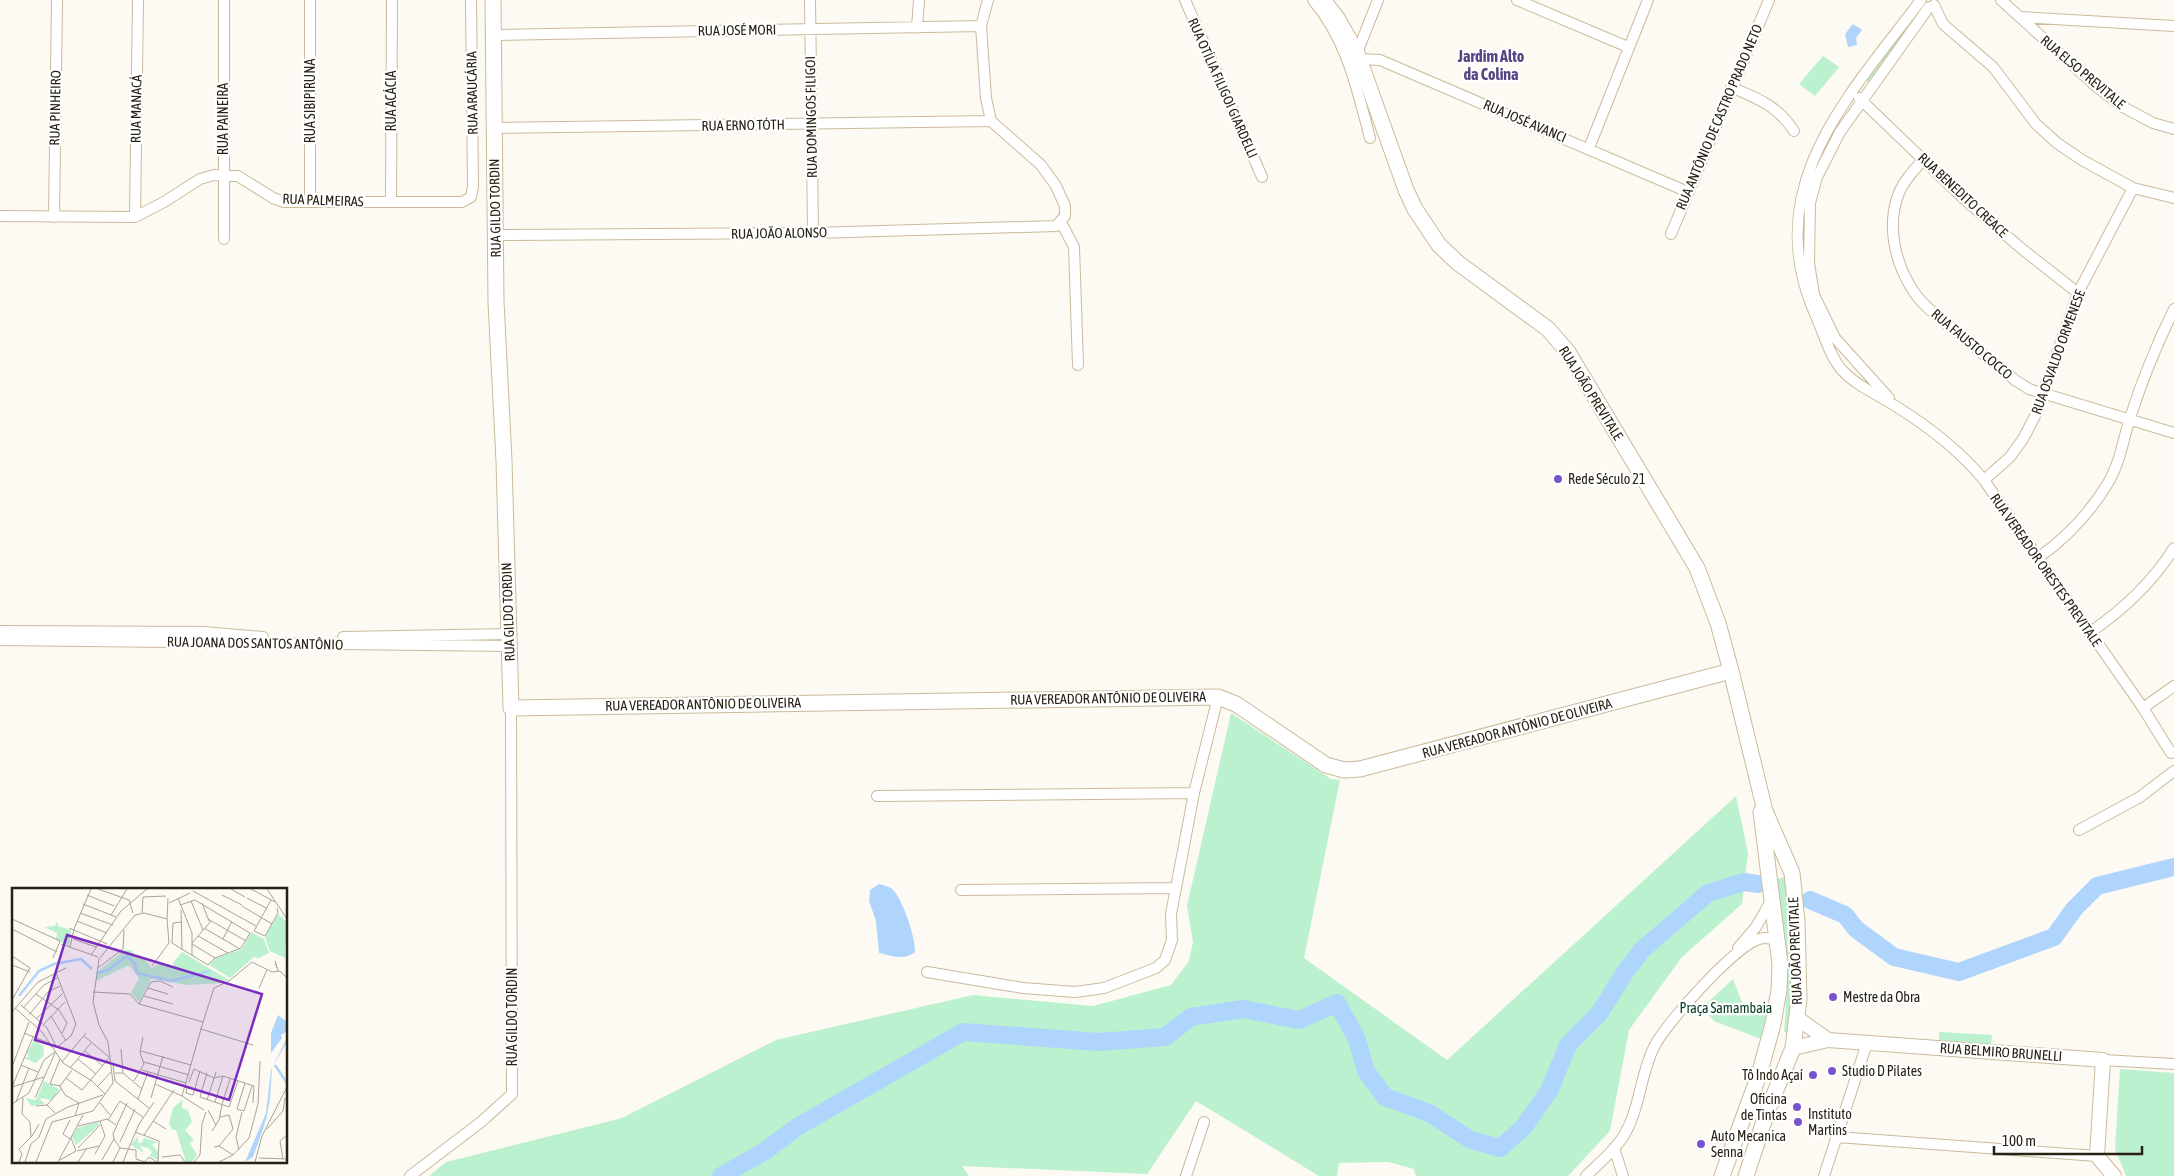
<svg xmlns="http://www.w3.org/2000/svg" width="2174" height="1176" font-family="'Asap Condensed',sans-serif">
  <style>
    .green { fill: #bbf1cf }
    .water { fill: #afd5fc }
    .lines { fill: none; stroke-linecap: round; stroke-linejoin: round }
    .river { stroke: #afd5fc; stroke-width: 18 }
    .minor-casing { stroke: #cbba9a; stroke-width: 12 }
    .tertiary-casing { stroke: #cbba9a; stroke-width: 16 }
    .secondary-casing { stroke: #cbba9a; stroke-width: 17 }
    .minor { stroke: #fff; stroke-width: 10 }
    .tertiary { stroke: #fff; stroke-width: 14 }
    .secondary { stroke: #fff; stroke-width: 15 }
    .poi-dot { fill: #7953cc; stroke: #fff; stroke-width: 2 }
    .labels { text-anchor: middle; stroke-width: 4.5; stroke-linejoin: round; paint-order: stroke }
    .street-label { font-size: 14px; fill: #282215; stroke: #fff }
    .poi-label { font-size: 14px; fill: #282215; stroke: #fff; text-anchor: start }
    .park-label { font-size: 14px; fill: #02381f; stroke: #fff }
    .quarter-label { font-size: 16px; font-weight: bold; fill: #544482; stroke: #fff }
    .inset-river { fill: none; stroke: #afd5fc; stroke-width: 2.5 }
    .inset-road { fill: none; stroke: #a8a49a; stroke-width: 1 }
    .view { fill: #7b2cbf; fill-opacity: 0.15; stroke: #7b2cbf; stroke-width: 2.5 }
    .inset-edge { fill: none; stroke: #282215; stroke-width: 2.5 }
  </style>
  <rect width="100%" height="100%" fill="#fdfaf3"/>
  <path class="green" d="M1917,13L1920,15L1871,83H1868L1867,79Z
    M1823,56L1839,67L1815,96L1799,84Z
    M1231,713L1331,779L1340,780L1304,958L1447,1060L1736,796L1748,853L1742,904L1682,957L1629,1030L1610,1131L1568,1176H1416L1414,1169L1388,1162L1339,1163L1337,1176H1319L1196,1101L1147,1174L962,1166L969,1176H429L446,1162L622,1118L776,1040L973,995L1093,1006L1171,985L1189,961L1193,942L1187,906Z
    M1786,876L1793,955L1791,1033L1784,1032L1788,977L1777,879Z
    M1733,979L1743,1005L1757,1009L1772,1007L1766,1041L1714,1021L1702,1008Z
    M1939,1032L1992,1035L1991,1045L1939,1043Z
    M2120,1069L2174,1073V1176H2126L2115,1149Z"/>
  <path class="water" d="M1853,24L1862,30L1856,38L1857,45L1848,47L1845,34Z
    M879,884C882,885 888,886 891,888C902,896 916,939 915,952C903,961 893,956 879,953L876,921L869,901L870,890Z"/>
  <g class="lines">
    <path class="river" d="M1810,900L1845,915L1856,929L1894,957L1959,972L2054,937L2074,909L2097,886L2174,867
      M721,1176L765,1151L797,1127L963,1032L1099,1042L1165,1037L1191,1017L1243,1009L1299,1020L1337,1003L1356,1037L1366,1071L1385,1097L1429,1113L1471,1140L1500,1148L1523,1128L1549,1091L1568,1045L1598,1015L1626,971L1642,950L1708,893L1744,882L1758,884"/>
    <g class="minor-casing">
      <path id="minor" d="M810,0L813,233
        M1185,0L1262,177
        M1313,0C1347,40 1357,89 1370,138
        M1517,0L1628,47
        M1921,0C1849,96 1759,186 1815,314C1823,331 1829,355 1841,369C1856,386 1879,395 1897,407C1929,427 1960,451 1984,480L2143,708L2171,753
        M2001,0L2098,88L2123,107L2153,123L2174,129
        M1934,5L1943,24L1993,67L2036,124L2057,143L2082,160L2133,188L2174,198
        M2021,17L2174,26
        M917,28L919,0
        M493,35L981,26
        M1357,53L1378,0
        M1360,59L1380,60L1688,192
        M1731,87C1758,99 1777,105 1794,131
        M1859,98L1965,200L2022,249L2078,293
        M494,128L991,121
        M1589,148L1648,0
        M1924,159C1915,169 1904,180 1899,193C1886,225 1895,264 1914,292C1923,306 1940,318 1953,329C1973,346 1994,363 2015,380L2029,389L2174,433
        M310,202V0
        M391,202L392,0
        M0,216L135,217L164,202L200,179L214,175L238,176L273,198L284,202H462L471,197L473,187L471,0
        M54,217L57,0
        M135,217L138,0
        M1061,222L1074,247L1078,365
        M1671,234L1769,0
        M496,235L813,233L1056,226L1065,216V206L1056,186L1041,165L991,121L986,98L981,26L988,0
        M224,239V0
        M1889,398L1835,338L1814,295L1809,263L1810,203L1817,177L1840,132L1929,7
        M1984,480L2010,457L2023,439L2035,416L2078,293L2133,188
        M2038,558C2066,538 2090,513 2108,483C2120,463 2123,440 2130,418C2142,380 2157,344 2174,309
        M0,631L204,632L263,637
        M2089,633C2123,610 2152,583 2174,548
        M343,637L509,634
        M0,640L510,646
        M2143,708L2174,686
        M877,796L1194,793
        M2079,830L2140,797L2174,771
        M961,890L1176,888
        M1738,948L1756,927L1771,901
        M927,972L1023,988L1075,992L1104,988L1156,968L1165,960L1172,940L1171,914L1194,793L1218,697
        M2103,1060L2174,1064
        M1837,1137L2097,1156
        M1614,1148L1623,1176
        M410,1176L481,1122L512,1094L511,708
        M1186,1176L1204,1122
        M1586,1176C1598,1164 1613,1152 1623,1137C1640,1110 1640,1075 1654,1047C1666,1023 1735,946 1759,939C1766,937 1772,938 1777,942
        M1824,1176L1867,1043"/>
    </g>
    <g class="tertiary-casing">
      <path id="tertiary" d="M1797,1018L1828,1040
        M1793,1048L1828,1040L2103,1060L2097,1156L2114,1176"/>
    </g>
    <g class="secondary-casing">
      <path id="secondary" d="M493,0L496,302L504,461L511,708L1218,697L1236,704L1326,765L1344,770L1360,769L1731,671
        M1323,0L1337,18L1357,53L1406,190L1415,209L1439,245L1458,263L1548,329L1568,352L1697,568L1718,623L1731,671L1765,811L1792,873L1797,921L1799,999L1793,1048L1767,1112L1746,1176
        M1722,1176L1759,1075L1773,1024L1779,990L1780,964L1761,812"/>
    </g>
    <use href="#minor" class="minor"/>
    <use href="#tertiary" class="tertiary"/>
    <use href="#secondary" class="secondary"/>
  </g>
  <g class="poi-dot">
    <circle cx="1558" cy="479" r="5"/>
    <circle cx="1833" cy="997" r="5"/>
    <circle cx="1832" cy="1071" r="5"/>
    <circle cx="1813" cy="1075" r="5"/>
    <circle cx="1797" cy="1107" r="5"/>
    <circle cx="1798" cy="1122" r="5"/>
    <circle cx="1701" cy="1144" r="5"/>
  </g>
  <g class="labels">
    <g class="street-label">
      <text transform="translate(737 30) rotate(-1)" y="5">RUA JOSÉ MORI</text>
      <text transform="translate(2083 72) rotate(40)" y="5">RUA ELSO PREVITALE</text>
      <text transform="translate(1223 88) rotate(66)" y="5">RUA OTÍLIA FILIGOI GIARDELLI</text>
      <text transform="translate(472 93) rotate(-91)" y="5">RUA ARAUCÁRIA</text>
      <text transform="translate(310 101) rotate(-90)" y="5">RUA SIBIPIRUNA</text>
      <text transform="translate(391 101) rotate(-90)" y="5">RUA ACÁCIA</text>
      <text transform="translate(55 108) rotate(-89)" y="5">RUA PINHEIRO</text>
      <text transform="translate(136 109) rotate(-89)" y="5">RUA MANACÁ</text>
      <text transform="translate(811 117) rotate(-91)" y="5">RUA DOMINGOS FILIGOI</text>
      <text transform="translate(1719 117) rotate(-67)" y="5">RUA ANTÔNIO DE CASTRO PRADO NETO</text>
      <text transform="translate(223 119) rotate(-90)" y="5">RUA PAINEIRA</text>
      <text transform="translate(1525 121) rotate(23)" y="5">RUA JOSÉ AVANCI</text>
      <text transform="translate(743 125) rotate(-1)" y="5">RUA ERNO TÓTH</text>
      <text transform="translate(1963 195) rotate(43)" y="5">RUA BENEDITO CREACE</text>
      <text transform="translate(323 200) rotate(2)" y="5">RUA PALMEIRAS</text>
      <text transform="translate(495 208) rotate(-91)" y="5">RUA GILDO TORDIN</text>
      <text transform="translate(779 233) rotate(-1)" y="5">RUA JOÃO ALONSO</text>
      <text transform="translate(1972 344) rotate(40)" y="5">RUA FAUSTO COCCO</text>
      <text transform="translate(2058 352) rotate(-70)" y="5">RUA OSVALDO ORMENESE</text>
      <text transform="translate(1591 393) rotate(58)" y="5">RUA JOÃO PREVITALE</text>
      <text transform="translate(2046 570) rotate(55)" y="5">RUA VEREADOR ORESTES PREVITALE</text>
      <text transform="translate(508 612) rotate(-92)" y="5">RUA GILDO TORDIN</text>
      <text transform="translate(255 643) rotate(1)" y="5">RUA JOANA DOS SANTOS ANTÔNIO</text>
      <text transform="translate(1108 698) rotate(-1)" y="5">RUA VEREADOR ANTÔNIO DE OLIVEIRA</text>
      <text transform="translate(703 704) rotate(-1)" y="5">RUA VEREADOR ANTÔNIO DE OLIVEIRA</text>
      <text transform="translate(1517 728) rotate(-15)" y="5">RUA VEREADOR ANTÔNIO DE OLIVEIRA</text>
      <text transform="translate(1795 951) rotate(-92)" y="5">RUA JOÃO PREVITALE</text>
      <text transform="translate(512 1017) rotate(-90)" y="5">RUA GILDO TORDIN</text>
      <text transform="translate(2001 1052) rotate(4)" y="5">RUA BELMIRO BRUNELLI</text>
    </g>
    <g class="poi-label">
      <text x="1568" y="484">Rede Século 21</text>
      <text x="1843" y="1002">Mestre da Obra</text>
      <text x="1842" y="1076">Studio D Pilates</text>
      <text x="1803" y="1080" text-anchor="end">Tô Indo Açaí</text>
      <text x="1787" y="1104" text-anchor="end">Oficina<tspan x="1787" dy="16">de Tintas</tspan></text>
      <text x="1808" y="1119">Instituto<tspan x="1808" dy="16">Martins</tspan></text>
      <text x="1711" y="1141">Auto Mecanica<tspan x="1711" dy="16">Senna</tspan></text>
    </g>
    <g class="park-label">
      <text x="1726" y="1013">Praça Samambaia</text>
    </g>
    <g class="quarter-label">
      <text x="1491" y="62">Jardim Alto<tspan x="1491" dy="18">da Colina</tspan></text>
    </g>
  </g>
  <g transform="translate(12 888)">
    <rect width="275" height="275" fill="#fdfaf3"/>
    <path d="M266,26L275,34L273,70L258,63L253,49ZM45,33L46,38L59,42L57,58L44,51L45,45L32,39L43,38ZM239,44L252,51L257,65L247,70L242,69L218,90L197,77L204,70L230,61ZM113,62H119L125,70L130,69L140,80L147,75L163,81L161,75L170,64L217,92L209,95L176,97L139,91L127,114L119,105L127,90L117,77L84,93L86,83ZM22,152L31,158L32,167L24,175L12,170L17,169L15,165ZM32,193L47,201L40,212L27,210L33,216L19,218L14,210L24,212ZM171,211L170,220L176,222L180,234L173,242L182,252L178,255L185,267L180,274H174L164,242H160L157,235L161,220ZM86,234L87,237L64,257L60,249L65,240ZM126,248V255H130L132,250L146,254L140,256L146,264V272L138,268L140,264L136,260L128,258L132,265L119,257Z" fill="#bbf1cf"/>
    <path d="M266,127L275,134L274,144L269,147L270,150L259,165V145ZM275,150V154L260,180L258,211L254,232L241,269L233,274L254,225L259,182Z" fill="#afd5fc"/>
    <path class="inset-river" d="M85,85L96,82L115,68L123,76L125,85L159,93L198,83M7,108L27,83L42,76L69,71L80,81M263,177L275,195"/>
    <path class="inset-road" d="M86,1L117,12L121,25M219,1L233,9M239,1L263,14M255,1L275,31M181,3L244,38M75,7L102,18M210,7L230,17M131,9L154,8M166,10L180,45V67M235,10L254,20M259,12L242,43L253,48L266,25L265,20M179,13L191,42M157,15L178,5M190,15L197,33M71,16L104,29M168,17L183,12L238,45L229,60L203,70L196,77L160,55L161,35L170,34M230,18L260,36M169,22L170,62M68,25L101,37M130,25L131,9M99,27L115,1M0,31L48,53L41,70M196,31L234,53M65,33L95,45M57,40L95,56M192,40L228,61M0,41L45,64M186,48L216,65M61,51L84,59M211,51L220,33M180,55L199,33M49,56L86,69M180,56L203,70M58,59L62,41L79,1M79,67L109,23L135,1M0,68L18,80L0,112M0,77L18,84M140,78L157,55L155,31M86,80L111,61L112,42M265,80L263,73L266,83M44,85L64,136L59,148L45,159M136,100L156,106M247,100L255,82M81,104L118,106L127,116L191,134L170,208L192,222M24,106L47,122L55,135L50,145M132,108L161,116M127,116L139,94L148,93L161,99M9,117L35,140L44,158M3,120L30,144L51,175L80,193L93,206M11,120L32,97L45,90M0,124L26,94L54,80M17,127L36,104L48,98M39,128L54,153M24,131L50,106M191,134L202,100L217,93L240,74L260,84L268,83L275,90M32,136L53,114M189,141L241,157M12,145L37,155M72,148L97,169M109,161L111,185M73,163L91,178M129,163L179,177M48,171L38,196L48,198L53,207L67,215L63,228M66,171L84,186M50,174L74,145M132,174L177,187M9,177L26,184M101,177L103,193M0,179L17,134M58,180L79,155M130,182L174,195M103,185H111L130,201M195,185L188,209L217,219L226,193M54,190L70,202L97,170M103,193L137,220M122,193L132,176L128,164L131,149M177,194L182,181L202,190L211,188L242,198L241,215M233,195L225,221L232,223L240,198M143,196L170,208M48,198L60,182M86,198L99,184M0,199L21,149M0,199L32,189M175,200L174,205L181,207L188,183M11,210L10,226L18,234L19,249M23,210L43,165M139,210L151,168M126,211L136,184M195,212L204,184M4,214L17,180M203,214L211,188M88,215L98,227M115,215L101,246L102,251L108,260L124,262V271L133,274L137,269L145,274M0,216L17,205L32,172L43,164M210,216L218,191M35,217L49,201M24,218L35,217L43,225M196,222L204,237M58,232L51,246L58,251M96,232L108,213L131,229M141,233L154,241M66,238L88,233M255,241L271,223L273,210M200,243L207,232L210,217M123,244L147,253L146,274M132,247L162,202M108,254L123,221M207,258L221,267M202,259L207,258L221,241L217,227L208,229M66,260L88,237M227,262L224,249L230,224M65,263L87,258M83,266L93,248L88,233L95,231L104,237M150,269L168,267L173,274M247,270L275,271M271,271L268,253L275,247M48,272L64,263L59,250M90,272L102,251M7,274L10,266L7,261L20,248L27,236M13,274L19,256L27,249L34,231L56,219L91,207M24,274L40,234L81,223L101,195L96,154L87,137L81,114L87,71L123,27L132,25L155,31L156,10M46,274L71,227M66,274L75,260M101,274L108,260M111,274L127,236L142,214M182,274L188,267L190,236L194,224M207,274L221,267L237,250L246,216L248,173M243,274L250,248L275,199"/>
    <path class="view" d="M55,47L250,106L217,212L23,152Z"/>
    <rect width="275" height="275" class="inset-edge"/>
  </g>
  <path d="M1994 1146v8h148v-8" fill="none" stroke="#282215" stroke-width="2.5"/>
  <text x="2002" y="1146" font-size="15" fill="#282215" stroke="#ffffff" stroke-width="4" paint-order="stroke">100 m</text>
</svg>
